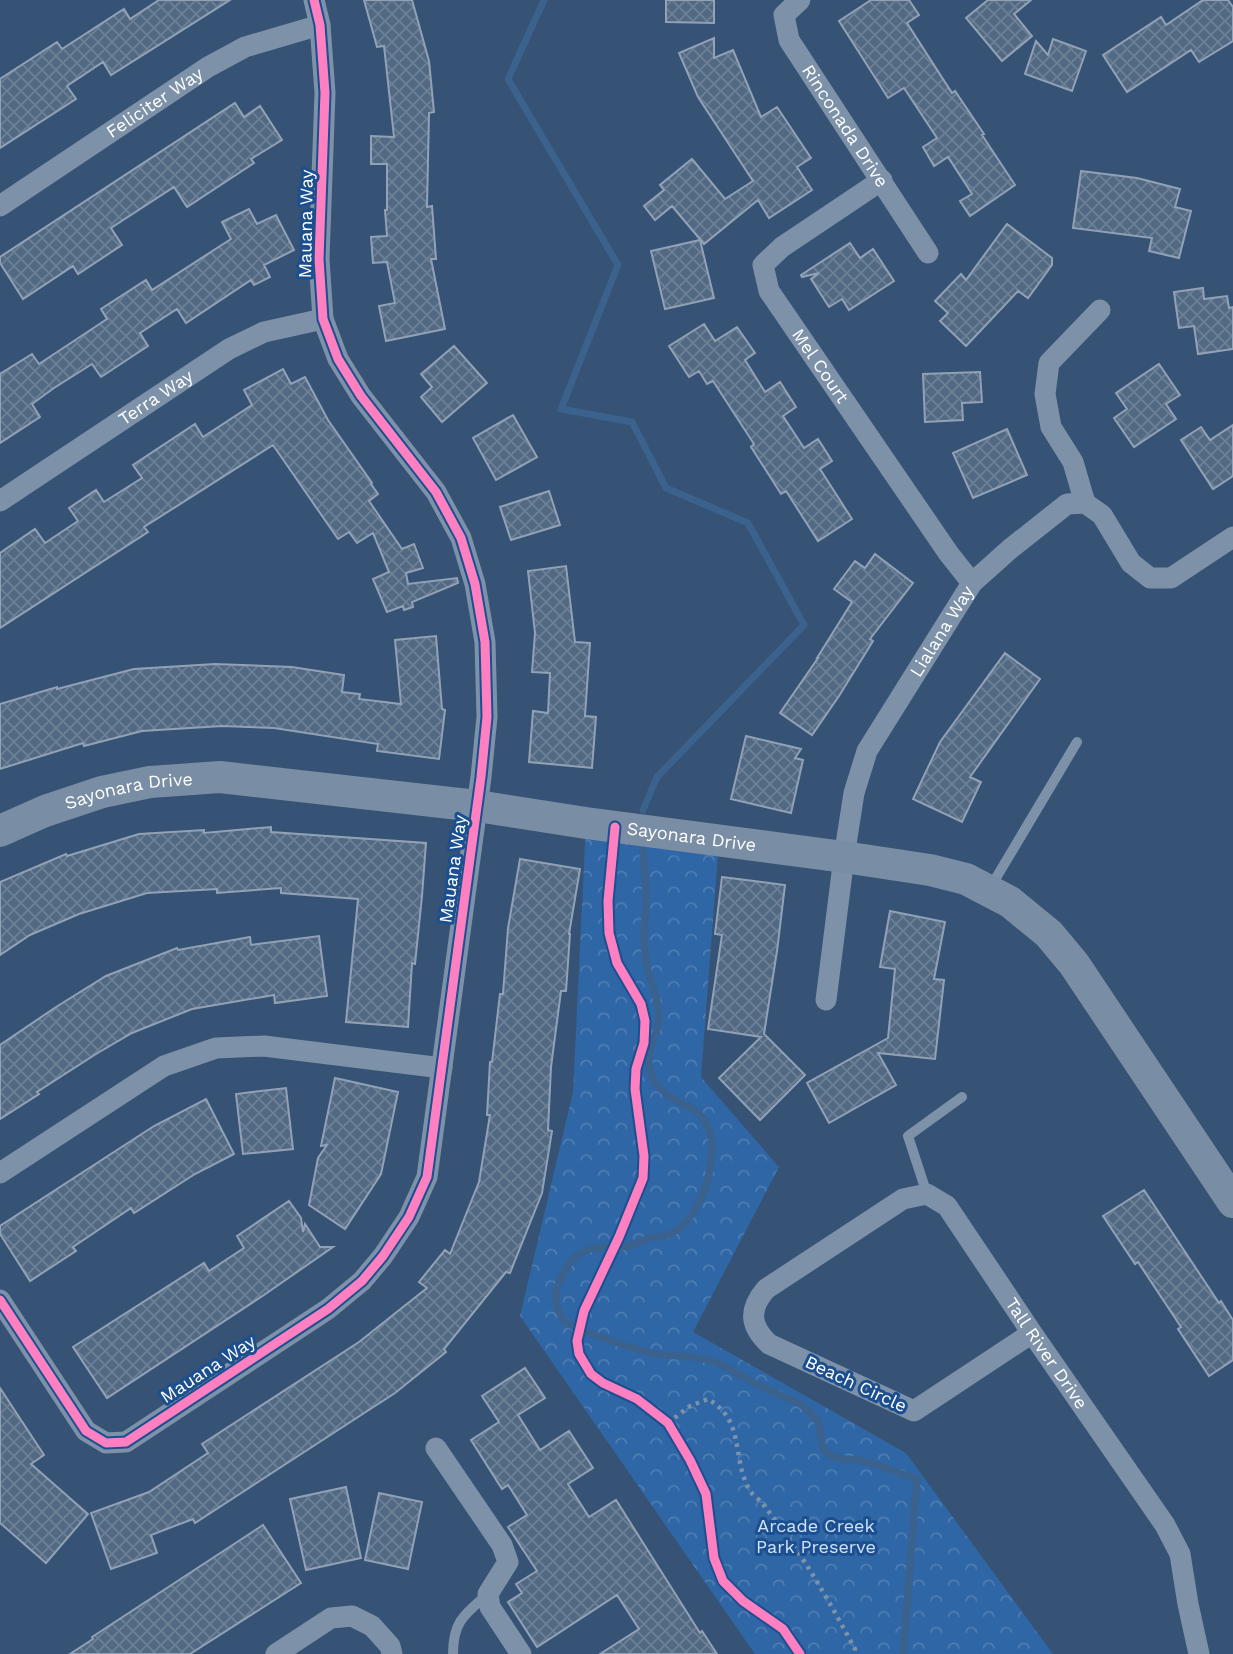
<svg xmlns="http://www.w3.org/2000/svg" width="1233" height="1654" font-family="'Work Sans',sans-serif">
  <style>
    .park { fill: url(#park-crowns) }
    .lines { fill: none; stroke-linecap: round; stroke-linejoin: round }
    .stream { stroke: #3b618d; stroke-width: 7 }
    .building { fill: url(#building-cross-hatch); stroke: #92a2b6; stroke-width: 2 }
    .path { stroke: #7d92a8; stroke-width: 4.5; stroke-dasharray: 3.5 5; stroke-linecap: butt }
    .lane { stroke: #7d92a8; stroke-width: 10 }
    .street { stroke: #7d92a8; stroke-width: 21 }
    .secondary { stroke: #798da4; stroke-width: 32 }
    .cycleway-casing { stroke: #1b4f8f; stroke-width: 13 }
    .cycleway { stroke: #ff80c0; stroke-width: 9 }
    .labels { text-anchor: middle; stroke-width: 6; stroke-linejoin: round; paint-order: stroke }
    .street-label { font-size: 18px; fill: #fff; stroke: #1b4f8f }
    .park-label { font-size: 18px; fill: #cfe3fa; stroke: #1b4f8f }
  </style>
  <defs>
    <pattern id="park-crowns" width="20" height="18" patternUnits="userSpaceOnUse" patternTransform="scale(1.75)"><rect width="20" height="18" fill="#2f66a5"/><path d="M2 6a3 3 0 1 1 6 0M12 15a3 3 0 1 1 6 0" fill="none" stroke="#4e7db2"/></pattern>
    <pattern id="building-cross-hatch" width="8" height="8" patternUnits="userSpaceOnUse" patternTransform="scale(1.75)"><rect width="8" height="8" fill="#526984"/><path d="M0 0l8 8M0 8l8-8" fill="none" stroke="#6c8096"/></pattern>
  </defs>
  <rect width="100%" height="100%" fill="#365274"/>
  <path class="park" d="M586,823L719,841L701,1077L779,1167L693,1332L906,1453L1053,1654H755L520,1316L573,1092Z"/>
  <g class="lines">
    <path class="stream" d="M544,0L508,79L618,265L561,409L632,422L666,488L748,523L804,625L657,777L643,810
      M643,851C644,867 646,883 646,899C647,909 644,920 644,930C643,940 645,952 646,962C649,979 660,1001 659,1019C658,1037 645,1047 650,1070C662,1118 726,1088 709,1174C704,1197 689,1229 665,1236C659,1238 655,1236 649,1238C641,1241 633,1246 624,1247C607,1247 588,1245 574,1258C566,1265 562,1276 558,1285C553,1297 557,1315 567,1323C573,1327 581,1329 587,1332C608,1340 630,1348 652,1353C673,1357 695,1355 715,1362C729,1368 743,1377 757,1384C771,1391 786,1398 800,1404C807,1410 817,1416 819,1425C821,1433 820,1444 826,1452C833,1460 848,1459 858,1460C878,1463 898,1473 917,1479L903,1654"/>
  </g>
  <path class="building" d="M159,0H230L111,75L103,62L67,86L76,99L0,148V79L57,42L62,49L124,9L130,19Z
    M364,0H412L429,61L434,112L429,113L427,207L432,206L436,259H431L445,329L386,341L379,306L395,303L387,262L373,263L371,237L387,236L385,210H387V164H371V136L394,137L384,46L377,47Z
    M666,0H714V23L666,22Z
    M871,0H909L919,15L907,23L952,93L955,91L984,134L982,135L1015,185L970,216L960,201L972,194L948,157L934,166L923,147L937,138L904,88L888,98L839,21Z
    M988,0H1031L1014,14L1032,36L1002,61L966,18Z
    M1203,0H1228L1233,7V41L1199,62L1191,50L1127,92L1103,55L1161,17L1166,25Z
    M714,38V58L733,50L761,117L777,107L811,158L797,167L812,190L769,218L758,200L704,244L672,206L655,220L644,206L664,190L660,185L692,159L725,199L753,181L698,97L679,53Z
    M1053,39L1086,51L1072,91L1025,74L1036,41L1048,55Z
    M235,103L244,117L260,106L282,140L251,159L254,163L187,207L174,187L111,228L122,245L78,274L73,266L23,299L0,263V257Z
    M1081,171L1137,178L1180,189L1175,207L1191,211L1179,258L1149,251L1152,238L1073,228Z
    M249,209L257,224L276,215L294,250L264,265L270,277L254,285L251,280L186,323L177,309L140,333L148,346L101,377L92,364L54,388L32,404L40,417L0,443V374L32,354L39,364L107,319L101,309L146,280L152,290L231,239L222,222Z
    M1007,224L1052,258V265L1028,298L1018,291L966,346L940,321L948,313L935,301L961,274L966,280Z
    M700,240L714,298L665,309L651,251Z
    M850,243L860,258L873,249L894,281L849,310L842,299L829,307L811,279L819,273L802,277L801,275Z
    M1203,288L1204,299L1227,296L1229,308L1233,307V349L1198,354L1194,326L1179,328L1174,292Z
    M704,324L715,341L737,327L755,353L745,360L765,392L780,382L796,407L783,416L804,448L818,439L832,461L820,469L852,519L818,541L786,491L781,494L751,447L754,444L713,381L707,384L699,371L689,377L669,346Z
    M454,346L487,383L442,422L421,397L432,387L421,374Z
    M1159,364L1180,395L1166,404L1176,419L1134,447L1114,418L1127,409L1116,393Z
    M283,369L291,384L305,377L328,420L372,483L371,484L378,494L369,501L402,549L414,544L423,568L406,573L408,584L457,578L458,583L412,602L413,607L404,610L403,606L387,612L373,579L389,572L373,533L357,543L349,532L338,539L273,445L144,527L148,532L0,628V553L35,529L45,543L78,521L69,508L96,490L104,502L142,478L133,465L195,424L203,437L252,405L244,390Z
    M980,372L982,402L962,403L963,420L925,422L923,374Z
    M513,415L537,457L496,480L473,438Z
    M1233,425V476L1213,489L1181,440L1201,427L1210,440Z
    M1007,429L1027,475L973,498L953,453Z
    M549,491L560,525L511,540L500,507Z
    M875,554L913,583L870,639L873,641L839,696L812,735L780,713L818,658H817L852,602L834,589L855,561L865,568Z
    M566,566L575,642L590,643L585,716L596,717L592,768L529,762L533,711L548,713L550,673L532,672L535,633L528,571Z
    M436,636L442,709L445,710L439,759L377,751L378,744L274,728L222,726L142,731L84,746L83,743L0,769V704L57,687V689L134,669L215,664L292,667L344,675L342,692L360,694L359,699L401,704L395,640Z
    M1005,653L1040,679L970,777L981,782L962,822L913,799L940,742Z
    M746,736L801,749L795,758L803,760L791,813L731,799Z
    M271,827V832L426,843L422,896L415,964L412,963L408,1027L346,1022L358,899L281,893V888L217,893V889L147,893L79,914L30,935L0,955V882L66,854L67,856L139,834L204,830V833Z
    M520,859L580,869L569,934H570L566,991H561L551,1067L548,1130L552,1131L542,1193L510,1273L506,1272L444,1349L446,1352L395,1393L195,1523L193,1519L151,1535L157,1553L111,1569L91,1513L149,1492L208,1453L202,1444L359,1342L427,1288L419,1282L445,1250L450,1254L479,1182L490,1115H487L490,1062H492L500,994H503L508,928Z
    M722,877L785,885L777,951L764,1034L805,1075L760,1120L719,1078L761,1037L708,1029L722,935L715,934Z
    M890,911L945,922L934,979L944,980L935,1059L878,1053L896,1085L829,1123L807,1083L888,1038L895,969L880,967Z
    M319,936L327,996L275,1003L274,995L192,1009L132,1033L96,1054L37,1092L39,1094L0,1119V1045L56,1007L106,976L177,948L178,950L250,937L251,945Z
    M335,1078L398,1092L381,1174L345,1229L309,1205L318,1158L327,1145L321,1146Z
    M286,1088L293,1149L243,1154L236,1094Z
    M206,1099L234,1154L195,1174L134,1213L131,1208L73,1247L76,1251L30,1281L0,1234V1226L154,1126Z
    M1144,1190L1219,1303L1221,1301L1233,1320V1360L1209,1376L1178,1329L1181,1327L1138,1262L1135,1264L1103,1216Z
    M289,1201L301,1218L303,1232L305,1224L320,1247H333L264,1295L107,1398L73,1347L204,1263L209,1271L244,1248L237,1236Z
    M525,1368L545,1398L518,1415L540,1450L569,1431L593,1468L568,1484L589,1517L616,1500L700,1633L702,1631L717,1654H600L639,1629L617,1595L537,1647L508,1602L522,1593L516,1584L537,1571L508,1527L527,1515L508,1485L502,1489L471,1440L499,1422L482,1396Z
    M0,1388L44,1455L31,1464L88,1514L46,1563L0,1523Z
    M346,1487L361,1558L306,1570L290,1499Z
    M379,1493L422,1502L408,1569L365,1560Z
    M263,1525L301,1583L190,1654H70L93,1639L92,1637Z"/>
  <g class="lines">
    <path class="path" d="M668,1423L690,1406L708,1399C746,1422 731,1456 749,1489C752,1495 759,1499 763,1504C775,1520 787,1536 798,1552C819,1583 837,1616 855,1649L854,1654"/>
    <path class="lane" d="M990,888L1077,742
      M927,1194L908,1136L962,1097
      M453,1654C453,1621 465,1614 488,1594"/>
    <g class="street">
      <path id="s1" d="M800,0L784,15L789,40L928,253"/>
      <path id="s2" d="M882,180L782,247L763,265L769,291L949,554L972,583"/>
      <path id="s3" d="M0,206L208,67L245,47L320,25"/>
      <path id="s4" d="M0,501L229,349L264,332L323,319"/>
      <path d="M1085,503L1073,462L1051,427L1045,394L1049,363L1100,310"/>
      <path id="s5" d="M826,1000L844,857L854,793L867,751L972,583L1010,549L1067,504L1085,503L1102,515L1131,563L1150,578H1171L1233,537"/>
      <path d="M0,1173L164,1066L216,1048L264,1046L442,1068"/>
      <path d="M0,1300L86,1431L106,1443L126,1442L328,1309L362,1281L383,1256L409,1217L427,1177L481,777L487,717L485,642L475,584L461,538L436,492L361,396L338,359L323,319L319,259L325,93L320,25L314,0"/>
      <path id="s6" d="M1032,1333L914,1411L769,1344C750,1326 748,1310 766,1289L903,1199L927,1194L947,1206L1032,1333L1165,1525L1180,1554L1188,1604L1199,1654"/>
      <path d="M436,1448L502,1545L508,1562L488,1594L490,1607L521,1654"/>
      <path d="M276,1654L331,1618L352,1616L372,1626L390,1646L392,1654"/>
    </g>
    <path class="secondary" id="s7" d="M0,831L45,811L102,792L150,782L220,777L477,806L586,823L844,857L930,870L966,879L1010,902L1049,934L1074,964L1233,1202"/>
    <g class="cycleway-casing">
      <path id="cycleway" d="M615,827L608,901L609,933L617,963L641,1004L645,1021L644,1043L636,1069L635,1089L644,1156L643,1178L619,1237L584,1311L577,1341L579,1354L591,1374L603,1383L637,1399L668,1423L690,1460L706,1494L714,1558L723,1581L743,1601L783,1629L800,1654
        M0,1300L86,1431L106,1443L126,1442L328,1309L362,1281L383,1256L409,1217L427,1177L481,777L487,717L485,642L475,584L461,538L436,492L361,396L338,359L323,319L319,259L325,93L320,25L314,0"/>
    </g>
    <use href="#cycleway" class="cycleway"/>
  </g>
  <g class="labels">
    <g class="street-label">
      <text dy="6" stroke="none"><textPath href="#s3" startOffset="186">Feliciter Way</textPath></text>
      <text dy="6" stroke="none"><textPath href="#s1" startOffset="150">Rinconada Drive</textPath></text>
      <text transform="translate(306 224) rotate(-89)" y="6">Mauana Way</text>
      <text dy="6" stroke="none"><textPath href="#s2" startOffset="264">Mel Court</textPath></text>
      <text dy="6" stroke="none"><textPath href="#s4" startOffset="187">Terra Way</textPath></text>
      <text dy="6" stroke="none"><textPath href="#s5" startOffset="394">Lialana Way</textPath></text>
      <text dy="6" stroke="none"><textPath href="#s7" startOffset="136">Sayonara Drive</textPath></text>
      <text dy="6" stroke="none"><textPath href="#s7" startOffset="704">Sayonara Drive</textPath></text>
      <text transform="translate(453 869) rotate(-82)" y="6">Mauana Way</text>
      <text dy="6" stroke="none"><textPath href="#s6" startOffset="754">Tall River Drive</textPath></text>
      <text transform="translate(208 1369) rotate(-33)" y="6">Mauana Way</text>
      <text transform="translate(856 1384) rotate(25)" y="6">Beach Circle</text>
    </g>
    <g class="park-label">
      <text x="816" y="1532">Arcade Creek<tspan x="816" dy="21">Park Preserve</tspan></text>
    </g>
  </g>
</svg>
